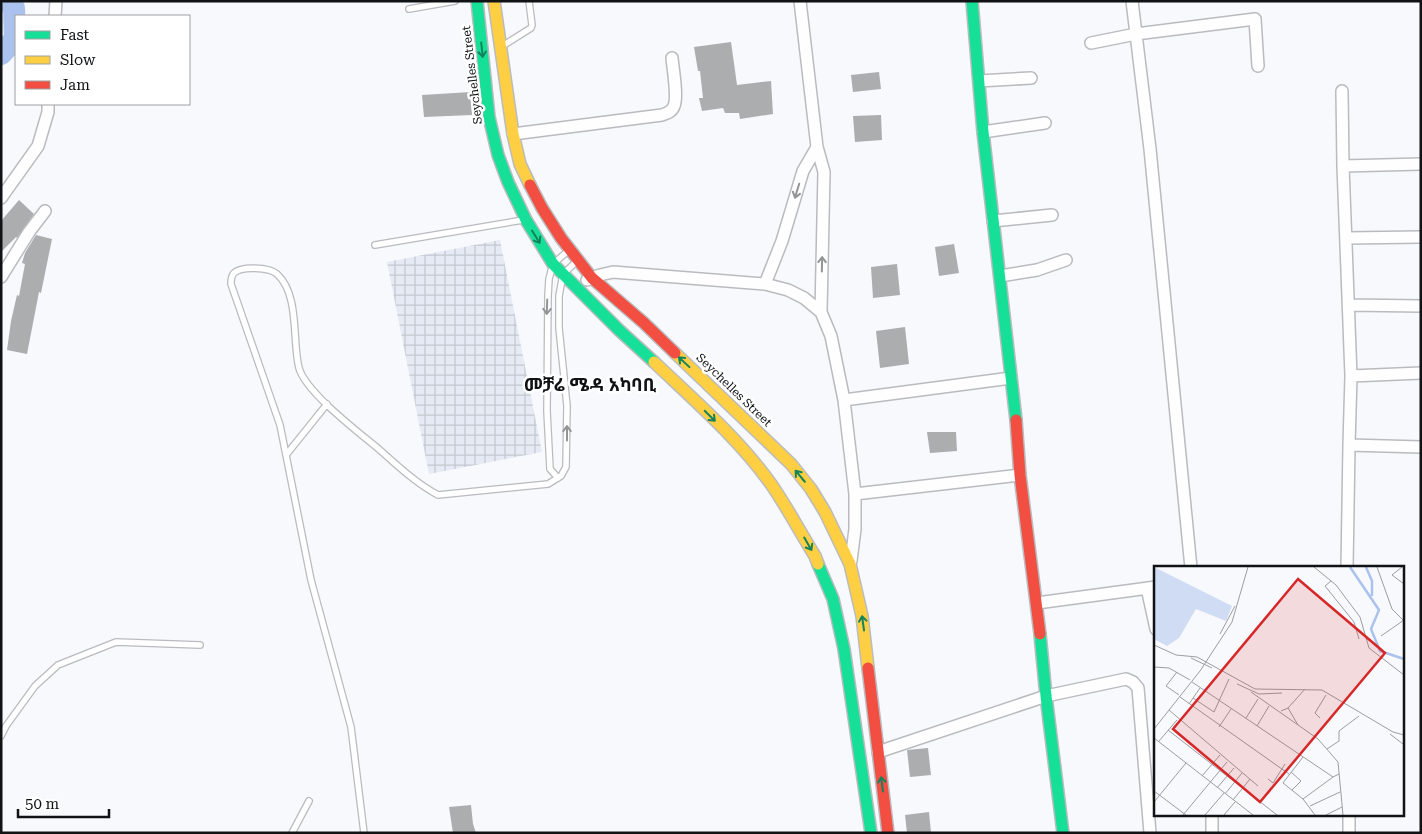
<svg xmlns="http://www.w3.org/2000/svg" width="1422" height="834" font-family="'Roboto Serif','Noto Sans Ethiopic',serif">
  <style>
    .industrial { fill: url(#industrial-grid) }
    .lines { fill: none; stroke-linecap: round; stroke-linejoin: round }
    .river { stroke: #abc2ef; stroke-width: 22 }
    .building { fill: #abadaf }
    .lane-casing { stroke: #babbbe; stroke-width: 8 }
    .street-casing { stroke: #babbbe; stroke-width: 14 }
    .fast-casing { stroke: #babbbe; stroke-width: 14 }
    .slow-casing { stroke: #babbbe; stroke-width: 14 }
    .jam-casing { stroke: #babbbe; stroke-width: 14 }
    .lane { stroke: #fefeff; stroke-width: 5.5 }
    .street { stroke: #fefeff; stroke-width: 11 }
    .fast { stroke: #16e098; stroke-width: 11 }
    .slow { stroke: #ffcf43; stroke-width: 11 }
    .jam { stroke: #f24e42; stroke-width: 11 }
    .oneway { stroke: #13835d }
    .oneway2 { stroke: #939495 }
    .labels { text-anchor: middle; stroke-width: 5; stroke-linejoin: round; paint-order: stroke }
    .street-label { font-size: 12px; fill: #101214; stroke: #fff }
    .district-label { font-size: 18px; font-weight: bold; fill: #101214; stroke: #fff }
    .inset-river { fill: none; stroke: #abc2ef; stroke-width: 2.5 }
    .inset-road { fill: none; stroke: #9b9da0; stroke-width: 1 }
    .view { fill: #d62828; fill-opacity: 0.15; stroke: #d62828; stroke-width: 2.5 }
    .inset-edge { fill: none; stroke: #101214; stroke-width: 2.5 }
  </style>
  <defs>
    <pattern id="industrial-grid" width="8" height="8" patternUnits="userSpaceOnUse" patternTransform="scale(1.25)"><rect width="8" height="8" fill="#e5eaf4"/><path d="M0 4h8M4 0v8" fill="none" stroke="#c3c8d0"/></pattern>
  </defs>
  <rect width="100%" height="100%" fill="#f7f9fd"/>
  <path class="industrial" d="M500,240L542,452L429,474L387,262Z"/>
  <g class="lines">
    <path class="river" d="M1,54L15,39L14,8L8,1"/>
  </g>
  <path class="building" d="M731,42L737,85L771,81L773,114L740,119L739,113H725L723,108L702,111L699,98H703L700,71H698L694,47Z
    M879,72L881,89L853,92L851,75Z
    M471,92L472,115L424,117L422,95Z
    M881,115L882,140L855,142L853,116Z
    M19,200L34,214L17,238L16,237L1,252V221Z
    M36,235L52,239L41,293L39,292L27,354L7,350L11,321L17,295L19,296L25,264L22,263L25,253Z
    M954,244L959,273L939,276L935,247Z
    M897,264L900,295L873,298L871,267Z
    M905,327L909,364L880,368L876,331Z
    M927,432H956L957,451L930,453Z
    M928,748L931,775L910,777L907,750Z
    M471,805L473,824L476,833H453L449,807Z
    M929,812L931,833H907L905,815Z"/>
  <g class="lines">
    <g class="lane-casing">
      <path id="lane" d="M409,9L455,1
        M504,45L531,28L532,25L529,1
        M375,245L523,220
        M286,455L327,404
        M558,478L550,469L547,411L548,296L549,279L553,264L568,251
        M1,736L6,726L35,686L58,665L116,642L200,645
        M292,833L309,801
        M364,833L351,727L311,580L280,425L231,284C231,280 231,276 234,273C241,266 269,267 277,274C300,295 292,341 299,368C306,393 361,434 381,451C399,467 417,484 438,495L548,484L561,476L566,467L567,406L559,328V296L563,274L576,262"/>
    </g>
    <g class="street-casing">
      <path id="street" d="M800,1L817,147L824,172L821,312L831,336L844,400L855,494V529L851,561
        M1132,1L1150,149L1191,568
        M55,16L56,1
        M1091,43L1136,34L1255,19L1258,66
        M979,81L1031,78
        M1342,91L1343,166L1351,376L1349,445L1347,568
        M983,132L1045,123
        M513,134L662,115C667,113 672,112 674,106C678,97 673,69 672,58
        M1343,166L1421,164
        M1,198L38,146L48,112V104
        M993,221L1052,215
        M1346,238L1421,237
        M1000,276L1037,270L1066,260
        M1,277L29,232L45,211
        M587,280L600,275L613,272L765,284L788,290L804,298L821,312
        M765,284L782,241L803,171L817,147
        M1349,305L1421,306
        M1351,376L1421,373
        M844,400L1011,378
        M1349,445L1421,447
        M855,494L1020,475
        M1147,588L1156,629
        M1037,603L1156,587
        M878,752L1046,696L1126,679L1133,682L1138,688L1150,833
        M1212,815V833
        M1349,833V815"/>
    </g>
    <g class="fast-casing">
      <path id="fast" d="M477,1L489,117L498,155L508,182L526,220L553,264L619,330L654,362
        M972,1L983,132L1016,420
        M818,564L833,599L844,649L871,833
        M1040,634L1046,696L1063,833"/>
    </g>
    <g class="slow-casing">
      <path id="slow" d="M494,1L513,134L520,164L530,185
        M675,353L791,464L811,489L825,512L850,564L862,616L868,668
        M654,362C694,400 739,439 771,484C787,507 800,532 815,556L818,564"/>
    </g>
    <g class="jam-casing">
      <path id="jam" d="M530,185L542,208L561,238L592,278L644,323L675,353
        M1016,420L1020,475L1040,634
        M868,668L888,833"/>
    </g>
    <use href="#lane" class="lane"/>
    <use href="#street" class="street"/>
    <use href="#fast" class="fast"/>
    <use href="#slow" class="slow"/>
    <use href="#jam" class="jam"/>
  </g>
  <defs><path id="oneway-shaft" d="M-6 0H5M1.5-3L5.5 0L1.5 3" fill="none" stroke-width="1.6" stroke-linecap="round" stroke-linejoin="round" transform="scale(1.25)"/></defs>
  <g class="oneway">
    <use href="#oneway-shaft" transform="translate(482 50) rotate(84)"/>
    <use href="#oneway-shaft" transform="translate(536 237) rotate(58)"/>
    <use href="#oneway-shaft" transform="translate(684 362) rotate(-137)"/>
    <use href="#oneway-shaft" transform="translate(710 416) rotate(45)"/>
    <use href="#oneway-shaft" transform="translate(800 476) rotate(-130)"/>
    <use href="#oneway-shaft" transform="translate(808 544) rotate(60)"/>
    <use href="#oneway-shaft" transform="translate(863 623) rotate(-98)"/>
    <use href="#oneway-shaft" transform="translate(882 784) rotate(-97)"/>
  </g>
  <g class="oneway2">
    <use href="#oneway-shaft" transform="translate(797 191) rotate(107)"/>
    <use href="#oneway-shaft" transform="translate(822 264) rotate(-89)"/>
    <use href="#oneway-shaft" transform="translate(547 307) rotate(92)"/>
    <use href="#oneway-shaft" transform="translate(567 433) rotate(-90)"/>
  </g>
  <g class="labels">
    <g class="street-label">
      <text transform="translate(472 75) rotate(-97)" y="4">Seychelles Street</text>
      <text transform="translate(734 390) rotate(44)" y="4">Seychelles Street</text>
    </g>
    <g class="district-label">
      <text x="590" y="391">መቻሬ ሜዳ አካባቢ</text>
    </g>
  </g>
  <g transform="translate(1154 566)">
    <rect width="250" height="250" fill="#f7f9fd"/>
    <path d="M0,1L78,40L72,55L42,43L25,72L13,80L0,73Z" fill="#d0dcf4"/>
    <path class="inset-river" d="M196,1L225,44L217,63L226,85L250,93M212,1L218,15V30"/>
    <path class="inset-road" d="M160,1L182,19L206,51L215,82L250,109M223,1L238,43L250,55M248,1L238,9L250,18M177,15L171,20L200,56L205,73M66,68L81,40M227,70L250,54M0,79L22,89L43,91L101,123L168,124L239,166L250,169M37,92L58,102M0,101L15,102L36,114M23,106L12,120L25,129M38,116L179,211L185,208M83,118L105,128L128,127M97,126L164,173L184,196L189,249M26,131L135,208M39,132L60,146L75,113M35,138L46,122M134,142L144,159M15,144L104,220M127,145L134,142L151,123M92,152L104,133M166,152L161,147L172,129M103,160L115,140M65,161L77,143M0,163L46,105L78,56L94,1M14,164L123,249M236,168L249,178M0,172L99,249M5,175L23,154M173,183L185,175V165L205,150M149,191L129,217L149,233L161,249M137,206L147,215L138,224M48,210L66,189M114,213L119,217L131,198M63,222L80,202M0,225L32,249M71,228L88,207M149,233L179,211M79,234L96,213M0,236L32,197M156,240L186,226M29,249L73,196M51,249L70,227M70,249L81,236M172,249L188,241"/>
    <path class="view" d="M144,13L231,87L106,236L19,163Z"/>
    <rect width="250" height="250" class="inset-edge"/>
  </g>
  <rect width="1422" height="834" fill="none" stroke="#101214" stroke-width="5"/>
  <rect x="15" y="15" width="175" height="90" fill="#ffffff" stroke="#9fa0a1"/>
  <rect x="25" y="31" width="25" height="8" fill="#16e098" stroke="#9fa0a1"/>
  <text x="60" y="40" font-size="15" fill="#101214">Fast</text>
  <rect x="25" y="56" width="25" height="8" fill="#ffcf43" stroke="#9fa0a1"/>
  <text x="60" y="65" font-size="15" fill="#101214">Slow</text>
  <rect x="25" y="81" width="25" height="8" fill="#f24e42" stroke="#9fa0a1"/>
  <text x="60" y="90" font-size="15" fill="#101214">Jam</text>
  <path d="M18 809v8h91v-8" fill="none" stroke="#101214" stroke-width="2.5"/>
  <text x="25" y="809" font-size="15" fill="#101214" stroke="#ffffff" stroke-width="4" paint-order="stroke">50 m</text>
</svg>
